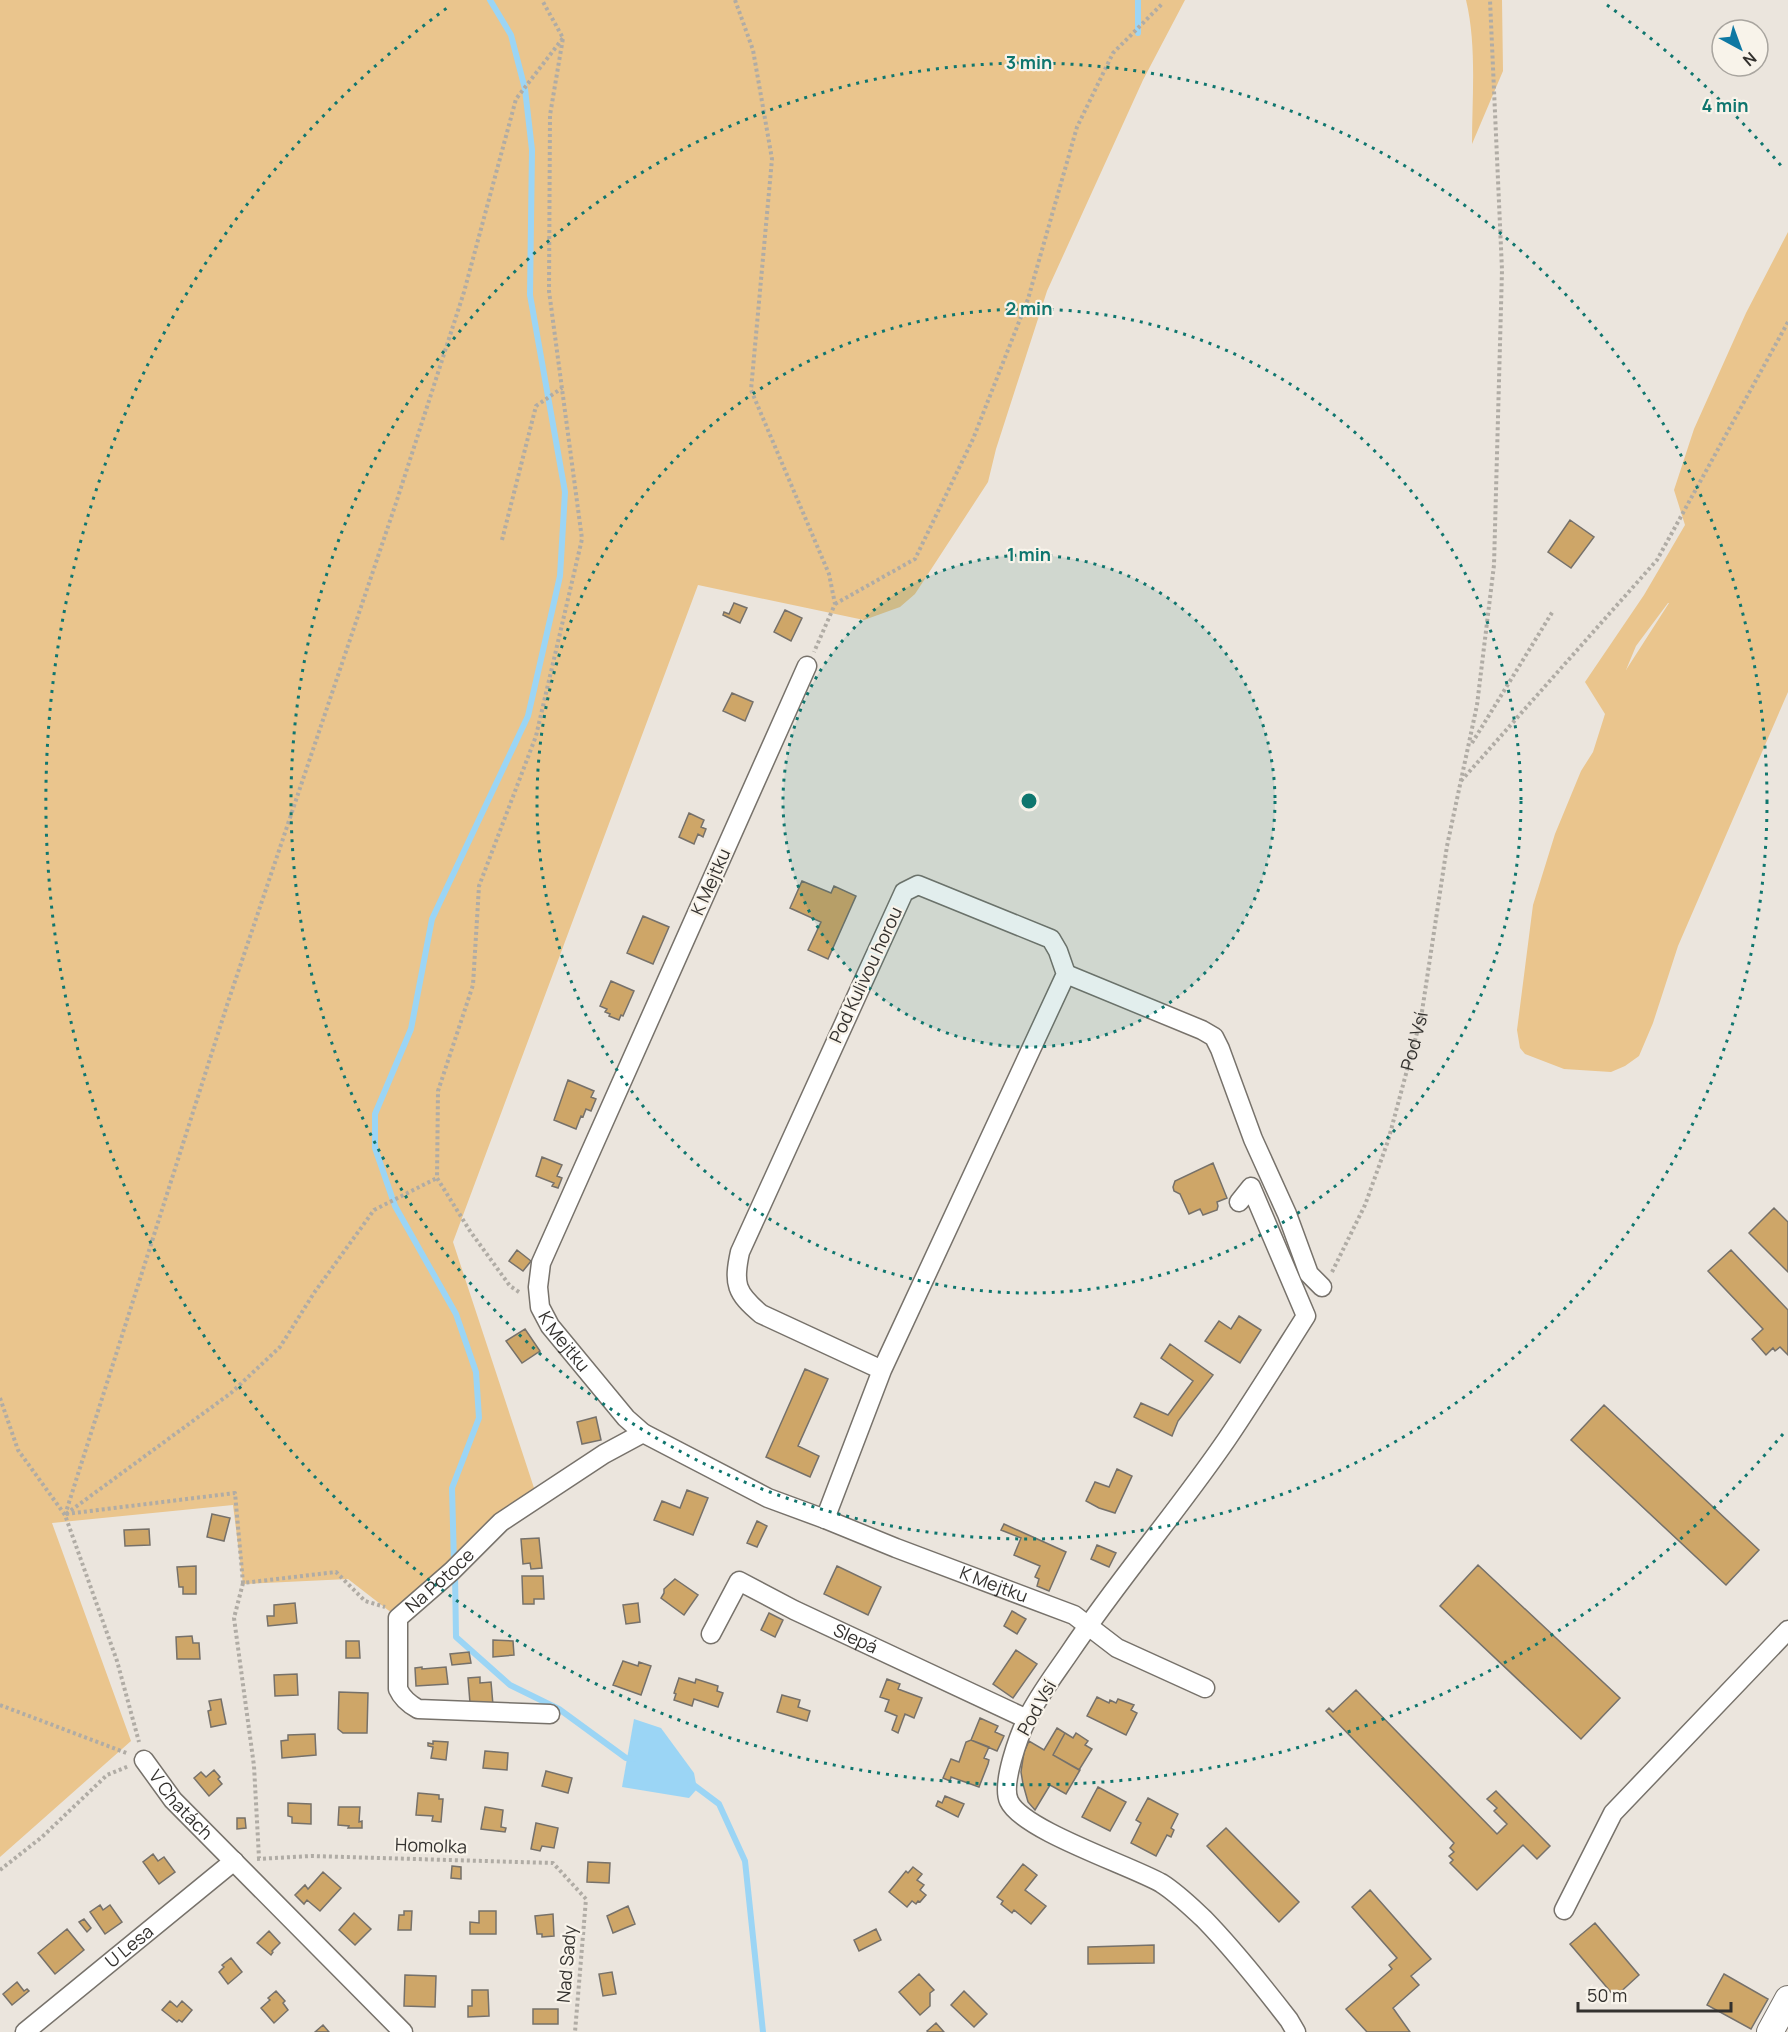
<svg xmlns="http://www.w3.org/2000/svg" width="1788" height="2032" font-family="Manrope,sans-serif">
  <style>
    .green { fill: #eac58d; fill-rule: evenodd }
    .water { fill: #9bd5f5 }
    .lines { fill: none; stroke-linecap: round; stroke-linejoin: round }
    .stream { stroke: #9bd5f5; stroke-width: 6 }
    .building { fill: #cea668; stroke: #76716a; stroke-width: 1.5 }
    .minor-casing { stroke: #77726b; stroke-width: 21 }
    .secondary-casing { stroke: #77726b; stroke-width: 28 }
    .path { stroke: #b0aca5; stroke-width: 4; stroke-dasharray: 3 3; stroke-linecap: butt }
    .minor { stroke: #fff; stroke-width: 18 }
    .secondary { stroke: #fff; stroke-width: 26 }
    .ring { fill: none; stroke: #0f766e; stroke-width: 3; stroke-dasharray: 3 6 }
    .labels { text-anchor: middle; stroke-width: 4.5; stroke-linejoin: round; paint-order: stroke }
    .street-label { font-size: 18px; fill: #33312e; stroke: #f8f3ea }
    .centre { fill: #0f766e; stroke: #f8f3ea; stroke-width: 3 }
    .ring-label { font-size: 18px; text-anchor: middle; font-weight: bold; fill: #0f766e; stroke: #f8f3ea; stroke-width: 4.5; stroke-linejoin: round; paint-order: stroke }
  </style>
  <rect width="100%" height="100%" fill="#ebe5dd"/>
  <path class="green" d="M0,0H1185L1143,80L1047,291L996,449L988,482L915,594L900,607L864,620L698,585L453,1242L536,1494L397,1617L348,1579L243,1584L233,1505L52,1523L131,1741L0,1857Z
    M1466,0H1502L1503,71L1472,144C1472,97 1477,46 1466,0Z
    M1788,232V692L1678,946L1653,1023L1639,1056L1625,1066L1611,1072L1564,1069L1525,1054L1520,1048L1517,1030L1533,905L1555,834L1581,771L1593,752L1605,714L1585,682L1644,595L1685,525L1674,490L1694,429L1746,313ZM1668,603H1669L1626,670L1636,646Z"/>
  <path class="water" d="M634,1719L661,1728L694,1773L697,1789L689,1798L622,1787Z"/>
  <g class="lines">
    <path class="stream" d="M1138,33V0
      M454,1563L452,1488L479,1418L476,1372L456,1314L395,1206L375,1148V1114L411,1029L432,919L528,716L560,576L565,492L530,295L532,150L525,89L511,35L490,0
      M455,1573L456,1637L510,1685L559,1709L626,1758L633,1759
      M691,1783L719,1804L745,1861L763,2032"/>
  </g>
  <path class="building" d="M1570,520L1594,537L1571,568L1548,552Z
    M734,603L747,608L740,623L723,615L724,612L729,614Z
    M785,610L802,618L791,641L774,632Z
    M732,693L753,702L745,721L723,711Z
    M689,813L704,820L701,827L706,829L703,837L698,834L694,844L679,837Z
    M802,881L831,893L834,886L856,896L828,959L808,950L821,922L790,908Z
    M643,916L669,927L653,964L627,953Z
    M611,981L634,991L623,1016L621,1015L619,1020L609,1016L610,1014L605,1012L607,1009L600,1006Z
    M568,1080L594,1091L591,1097L596,1099L591,1111L586,1109L583,1117L581,1116L576,1129L554,1120Z
    M542,1157L562,1165L557,1176L562,1178L558,1188L552,1186L554,1183L536,1176Z
    M1213,1163L1227,1198L1217,1202L1218,1206L1217,1210L1203,1215L1200,1209L1189,1214L1180,1194L1174,1191L1173,1187L1175,1181Z
    M1774,1208L1788,1222V1272L1749,1233Z
    M517,1250L531,1261L523,1271L509,1261Z
    M1731,1250L1788,1310V1355L1780,1347L1775,1351L1773,1348L1766,1355L1752,1339L1763,1329L1708,1271Z
    M1239,1316L1261,1330L1240,1363L1205,1341L1219,1321L1231,1329Z
    M525,1329L540,1351L522,1363L506,1341Z
    M1170,1344L1213,1375L1178,1421L1172,1436L1134,1417L1141,1403L1168,1415L1193,1381L1161,1358Z
    M805,1369L828,1379L798,1446L819,1456L810,1477L766,1457Z
    M1604,1405L1759,1550L1726,1585L1571,1440Z
    M596,1417L601,1440L582,1444L577,1422Z
    M1117,1469L1132,1476L1115,1513L1099,1508L1086,1501L1095,1482L1109,1487Z
    M687,1490L708,1498L693,1535L654,1520L662,1501L680,1508Z
    M212,1514L230,1518L224,1541L207,1537Z
    M757,1521L767,1526L757,1547L747,1543Z
    M1004,1524L1066,1552L1049,1591L1037,1586L1039,1579L1035,1577L1040,1566L1014,1555L1021,1538L1001,1530Z
    M149,1529L150,1545L125,1546L124,1530Z
    M539,1538L542,1568L531,1569L530,1563L523,1564L521,1539Z
    M1097,1545L1116,1553L1109,1567L1091,1559Z
    M1478,1565L1620,1698L1581,1739L1440,1606Z
    M196,1566V1594H183V1587H179L177,1567Z
    M837,1566L881,1587L868,1615L824,1594Z
    M522,1576H543L544,1599H534V1604H523Z
    M675,1579L698,1595L684,1615L661,1598L664,1593V1589Z
    M295,1603L297,1623L268,1626L267,1616H274V1605Z
    M638,1603L640,1622L626,1624L623,1605Z
    M1012,1611L1026,1619L1017,1634L1004,1626Z
    M769,1613L783,1620L775,1637L761,1630Z
    M192,1636L193,1643H199L200,1659H177L176,1637Z
    M493,1640L513,1641L514,1655L493,1657Z
    M346,1641H359L360,1658H346Z
    M1016,1650L1037,1664L1013,1698L993,1684Z
    M469,1652L471,1663L452,1665L450,1654Z
    M623,1661L638,1666L639,1662L651,1666L641,1695L613,1685Z
    M422,1667V1669L446,1667L448,1684L416,1686L415,1668Z
    M297,1674L298,1695L275,1696L274,1675Z
    M480,1677V1683L491,1682L493,1705L470,1703L468,1678Z
    M679,1678L695,1683L696,1679L718,1686L717,1691L723,1693L718,1707L694,1699L692,1706L674,1700L676,1694L674,1693Z
    M887,1679L900,1684L898,1689L922,1698L914,1718L905,1714L898,1733L892,1730L897,1716L885,1711L889,1700L880,1697Z
    M1356,1690L1497,1834L1507,1824L1494,1811L1497,1808L1487,1799L1496,1791L1550,1846L1537,1859L1523,1845L1477,1890L1450,1863L1453,1860L1449,1856L1454,1852L1450,1848L1454,1843L1326,1711L1329,1708L1333,1712Z
    M339,1692L368,1693L367,1733H343L338,1729Z
    M782,1695L800,1700L798,1707L810,1711L807,1721L777,1712Z
    M1097,1697L1109,1703L1110,1700L1116,1703L1118,1699L1134,1705L1131,1710L1137,1713L1126,1735L1087,1716Z
    M221,1699L226,1724L211,1727L208,1711L211,1710L209,1701Z
    M980,1718L998,1726L995,1732L1004,1736L997,1751L971,1740Z
    M1057,1728L1065,1733L1053,1755L1080,1770L1066,1794L1050,1785L1035,1810L1028,1802L1023,1784L1021,1772L1024,1752L1029,1741L1044,1750Z
    M1065,1733L1073,1738L1076,1733L1088,1741L1085,1745L1092,1749L1079,1770L1053,1755Z
    M315,1734L316,1755L282,1758L281,1741L288,1740V1735Z
    M971,1740L989,1747L984,1758L989,1760L988,1764L979,1787L951,1777L950,1781L943,1778L951,1759L959,1762L966,1742Z
    M433,1741L448,1742L446,1760L431,1758L433,1747L428,1746V1743L433,1744Z
    M485,1751L508,1753L507,1770L483,1768Z
    M214,1770L220,1777L218,1779L222,1784L209,1796L194,1778L201,1772L206,1777Z
    M546,1771L572,1778L568,1793L542,1786Z
    M1098,1787L1126,1802L1110,1831L1082,1817Z
    M418,1793L439,1795V1799H443L441,1822L432,1821L433,1816L416,1815Z
    M945,1796L964,1804L958,1817L936,1806L938,1801L942,1803Z
    M1148,1798L1178,1814L1171,1828L1174,1830L1171,1837L1167,1835L1156,1856L1131,1843L1141,1823L1136,1820Z
    M288,1803L311,1804V1824L292,1823V1817L288,1816Z
    M339,1807H360L359,1822L362,1821V1828H348L349,1826L338,1825Z
    M485,1807L503,1810L501,1827L506,1828L505,1832L481,1829Z
    M237,1818H245L246,1828L237,1829Z
    M536,1823L558,1828L554,1848L542,1846L540,1851L531,1849Z
    M1226,1828L1299,1902L1279,1922L1207,1846Z
    M153,1854L158,1861L164,1857L175,1872L159,1884L143,1862Z
    M588,1862L610,1863L609,1883L587,1882Z
    M1023,1864L1037,1875L1025,1890L1046,1906L1031,1924L1014,1910L1012,1913L1001,1904L1003,1901L997,1897Z
    M452,1866L461,1867V1879L451,1878Z
    M913,1867L922,1874L917,1880L924,1885L920,1890L926,1895L920,1902L918,1901L916,1904L912,1901L907,1907L889,1892L906,1871L908,1873Z
    M323,1872L341,1888L320,1911L307,1900L304,1904L295,1895L305,1885L308,1889Z
    M1370,1890L1431,1959L1411,1976L1419,1985L1393,2008L1410,2032H1367L1346,2009L1392,1969L1389,1965L1397,1958L1352,1907Z
    M100,1905L103,1910L110,1905L122,1922L105,1934L90,1912Z
    M628,1906L635,1924L613,1933L607,1916Z
    M404,1911H412L411,1930H398L399,1915H404Z
    M479,1911H496V1934H470V1922L479,1923Z
    M354,1913L371,1929L355,1945L339,1930Z
    M553,1914L554,1936L542,1937V1934H537L535,1916Z
    M84,1919L91,1928L87,1932L79,1922Z
    M1595,1923L1639,1975L1615,1997L1570,1944Z
    M67,1929L84,1950L55,1974L38,1953Z
    M876,1929L881,1940L859,1951L854,1940Z
    M269,1931L280,1943L272,1951L273,1952L271,1955L257,1943Z
    M1154,1945V1963L1088,1964V1947Z
    M231,1958L242,1972L228,1984L219,1972L224,1967L222,1965Z
    M612,1972L616,1994L603,1996L599,1974Z
    M919,1974L934,1990L930,1993V2006L920,2015L899,1992Z
    M1724,1974L1768,1999L1751,2029L1707,2005Z
    M405,1975L436,1976L435,2007L404,2006Z
    M17,1982L24,1991L27,1989L29,1991L12,2005L3,1994Z
    M472,1990H488L489,2016L468,2017V2006H472Z
    M276,1991L285,2001L283,2003L288,2010L274,2023L261,2008L270,2000L268,1998Z
    M964,1991L987,2014L974,2027L951,2005Z
    M170,2001L177,2007L182,2001L192,2010L182,2022L179,2020L177,2022L162,2010Z
    M533,2009H558V2024H533Z
    M936,2023L944,2032H928L927,2031Z
    M323,2025L329,2032H315Z"/>
  <g class="lines">
    <g class="minor-casing">
      <g id="minor">
        <path id="s2" d="M807,666L541,1263L538,1287L540,1307L550,1326L626,1418L643,1433L768,1498L825,1519L896,1548L1074,1615L1117,1648L1205,1688"/>
        <path d="M1066,974L1202,1030L1214,1037L1220,1049L1253,1139L1287,1214L1309,1274L1322,1287"/>
        <path d="M1239,1202L1251,1187L1306,1316C1280,1357 1254,1399 1227,1439C1177,1512 1119,1579 1070,1652C1055,1674 1038,1696 1027,1719C1019,1735 1001,1784 1009,1801C1022,1830 1129,1865 1161,1883C1177,1893 1190,1906 1204,1919C1235,1951 1262,1985 1289,2020L1296,2032"/>
        <path d="M825,1519L882,1370L1066,974L1058,951L1051,939L918,885L904,892L740,1252C733,1284 736,1293 761,1314L882,1370"/>
        <path id="s3" d="M711,1634L739,1581L794,1610L1027,1719"/>
        <path id="s4" d="M550,1714L418,1709C409,1704 402,1698 398,1689V1618L452,1571L501,1522L604,1454L643,1433"/>
        <path id="s5" d="M144,1760L173,1800L403,2032"/>
        <path d="M1564,1910L1613,1813L1788,1630"/>
        <path id="s6" d="M25,2032L234,1861"/>
      </g>
    </g>
    <g class="secondary-casing">
      <path id="secondary" d="M1770,2032L1788,1999"/>
    </g>
    <g class="path">
      <path d="M735,0L753,50L772,159L751,390L829,574L835,604L814,652"/>
      <path d="M502,540L536,406L562,388"/>
      <path d="M835,604L915,559L973,439L1028,299L1077,127L1113,53L1162,4"/>
      <path d="M1472,743L1553,611"/>
      <path d="M1461,781L1657,560L1788,322"/>
      <path id="s1" d="M1332,1272L1365,1205L1388,1141L1421,1018L1447,846L1477,705L1494,565L1502,270L1490,0"/>
      <path d="M519,1292L510,1286L470,1231L437,1178L438,1091L473,985L479,886L536,736L582,539L549,291L550,115L563,38L542,0"/>
      <path d="M0,1398L18,1450L65,1515L117,1661L139,1742"/>
      <path d="M66,1514L231,1393L280,1347L314,1293L374,1210L437,1178"/>
      <path d="M66,1514L235,1493L243,1583L336,1572L365,1601L385,1607"/>
      <path d="M65,1515L228,1002L397,500L464,292L516,99L563,38"/>
      <path d="M243,1583L234,1618L254,1766L259,1858"/>
      <path d="M0,1705L129,1754"/>
      <path d="M257,1859L311,1856L553,1863L586,1899L575,2032"/>
      <path d="M0,1870L42,1837L107,1775L129,1766"/>
    </g>
    <use href="#minor" class="minor"/>
    <use href="#secondary" class="secondary"/>
  </g>
  <circle cx="1029" cy="801" r="246" fill="#0f766e" fill-opacity=".12"/>
  <g class="ring">
    <circle cx="1029" cy="801" r="246"/>
    <circle cx="1029" cy="801" r="492"/>
    <circle cx="1029" cy="801" r="738"/>
    <path d="M1783 1434A984 984 0 1 1 451 5M1607 5A984 984 0 0 1 1783 168"/>
  </g>
  <g class="labels">
    <g class="street-label">
      <text transform="translate(711 882) rotate(-66)" y="6">K Mejtku</text>
      <text transform="translate(866 975) rotate(-65)" y="6">Pod Kulivou horou</text>
      <text dy="6" stroke="none"><textPath href="#s1" startOffset="246">Pod Vsí</textPath></text>
      <text dy="6" stroke="none"><textPath href="#s2" startOffset="740">K Mejtku</textPath></text>
      <text dy="6" stroke="none"><textPath href="#s4" startOffset="288">Na Potoce</textPath></text>
      <text dy="6" stroke="none"><textPath href="#s2" startOffset="1244">K Mejtku</textPath></text>
      <text dy="6" stroke="none"><textPath href="#s3" startOffset="190">Slepá</textPath></text>
      <text transform="translate(1037 1708) rotate(-61)" y="6">Pod Vsí</text>
      <text dy="6" stroke="none"><textPath href="#s5" startOffset="58">V Chatách</textPath></text>
      <text transform="translate(431 1846) rotate(2)" y="6">Homolka</text>
      <text dy="6" stroke="none"><textPath href="#s6" startOffset="135">U Lesa</textPath></text>
      <text transform="translate(567 1964) rotate(-85)" y="6">Nad Sady</text>
    </g>
  </g>
  <circle cx="1029" cy="801" r="9" class="centre"/>
  <g class="ring-label">
    <text x="1029" y="69">3 min</text>
    <text x="1725" y="112">4 min</text>
    <text x="1029" y="315">2 min</text>
    <text x="1029" y="561">1 min</text>
  </g>
  <g transform="translate(1740 48) rotate(139)"><circle r="28" fill="#f8f3ea" stroke="#a9a59f" stroke-width="1.5"/>
  <path d="M0-4.5L10 22L0 15L-10 22Z" fill="#0e78a3"/>
  <text y="-9" font-size="16" font-weight="bold" text-anchor="middle" fill="#33312e">N</text>
  </g>
  <path d="M1578 2002v9h153v-9" fill="none" stroke="#33312e" stroke-width="3"/>
  <text x="1587" y="2002" font-size="18" fill="#33312e" stroke="#f8f3ea" stroke-width="4.5" paint-order="stroke">50 m</text>
</svg>
